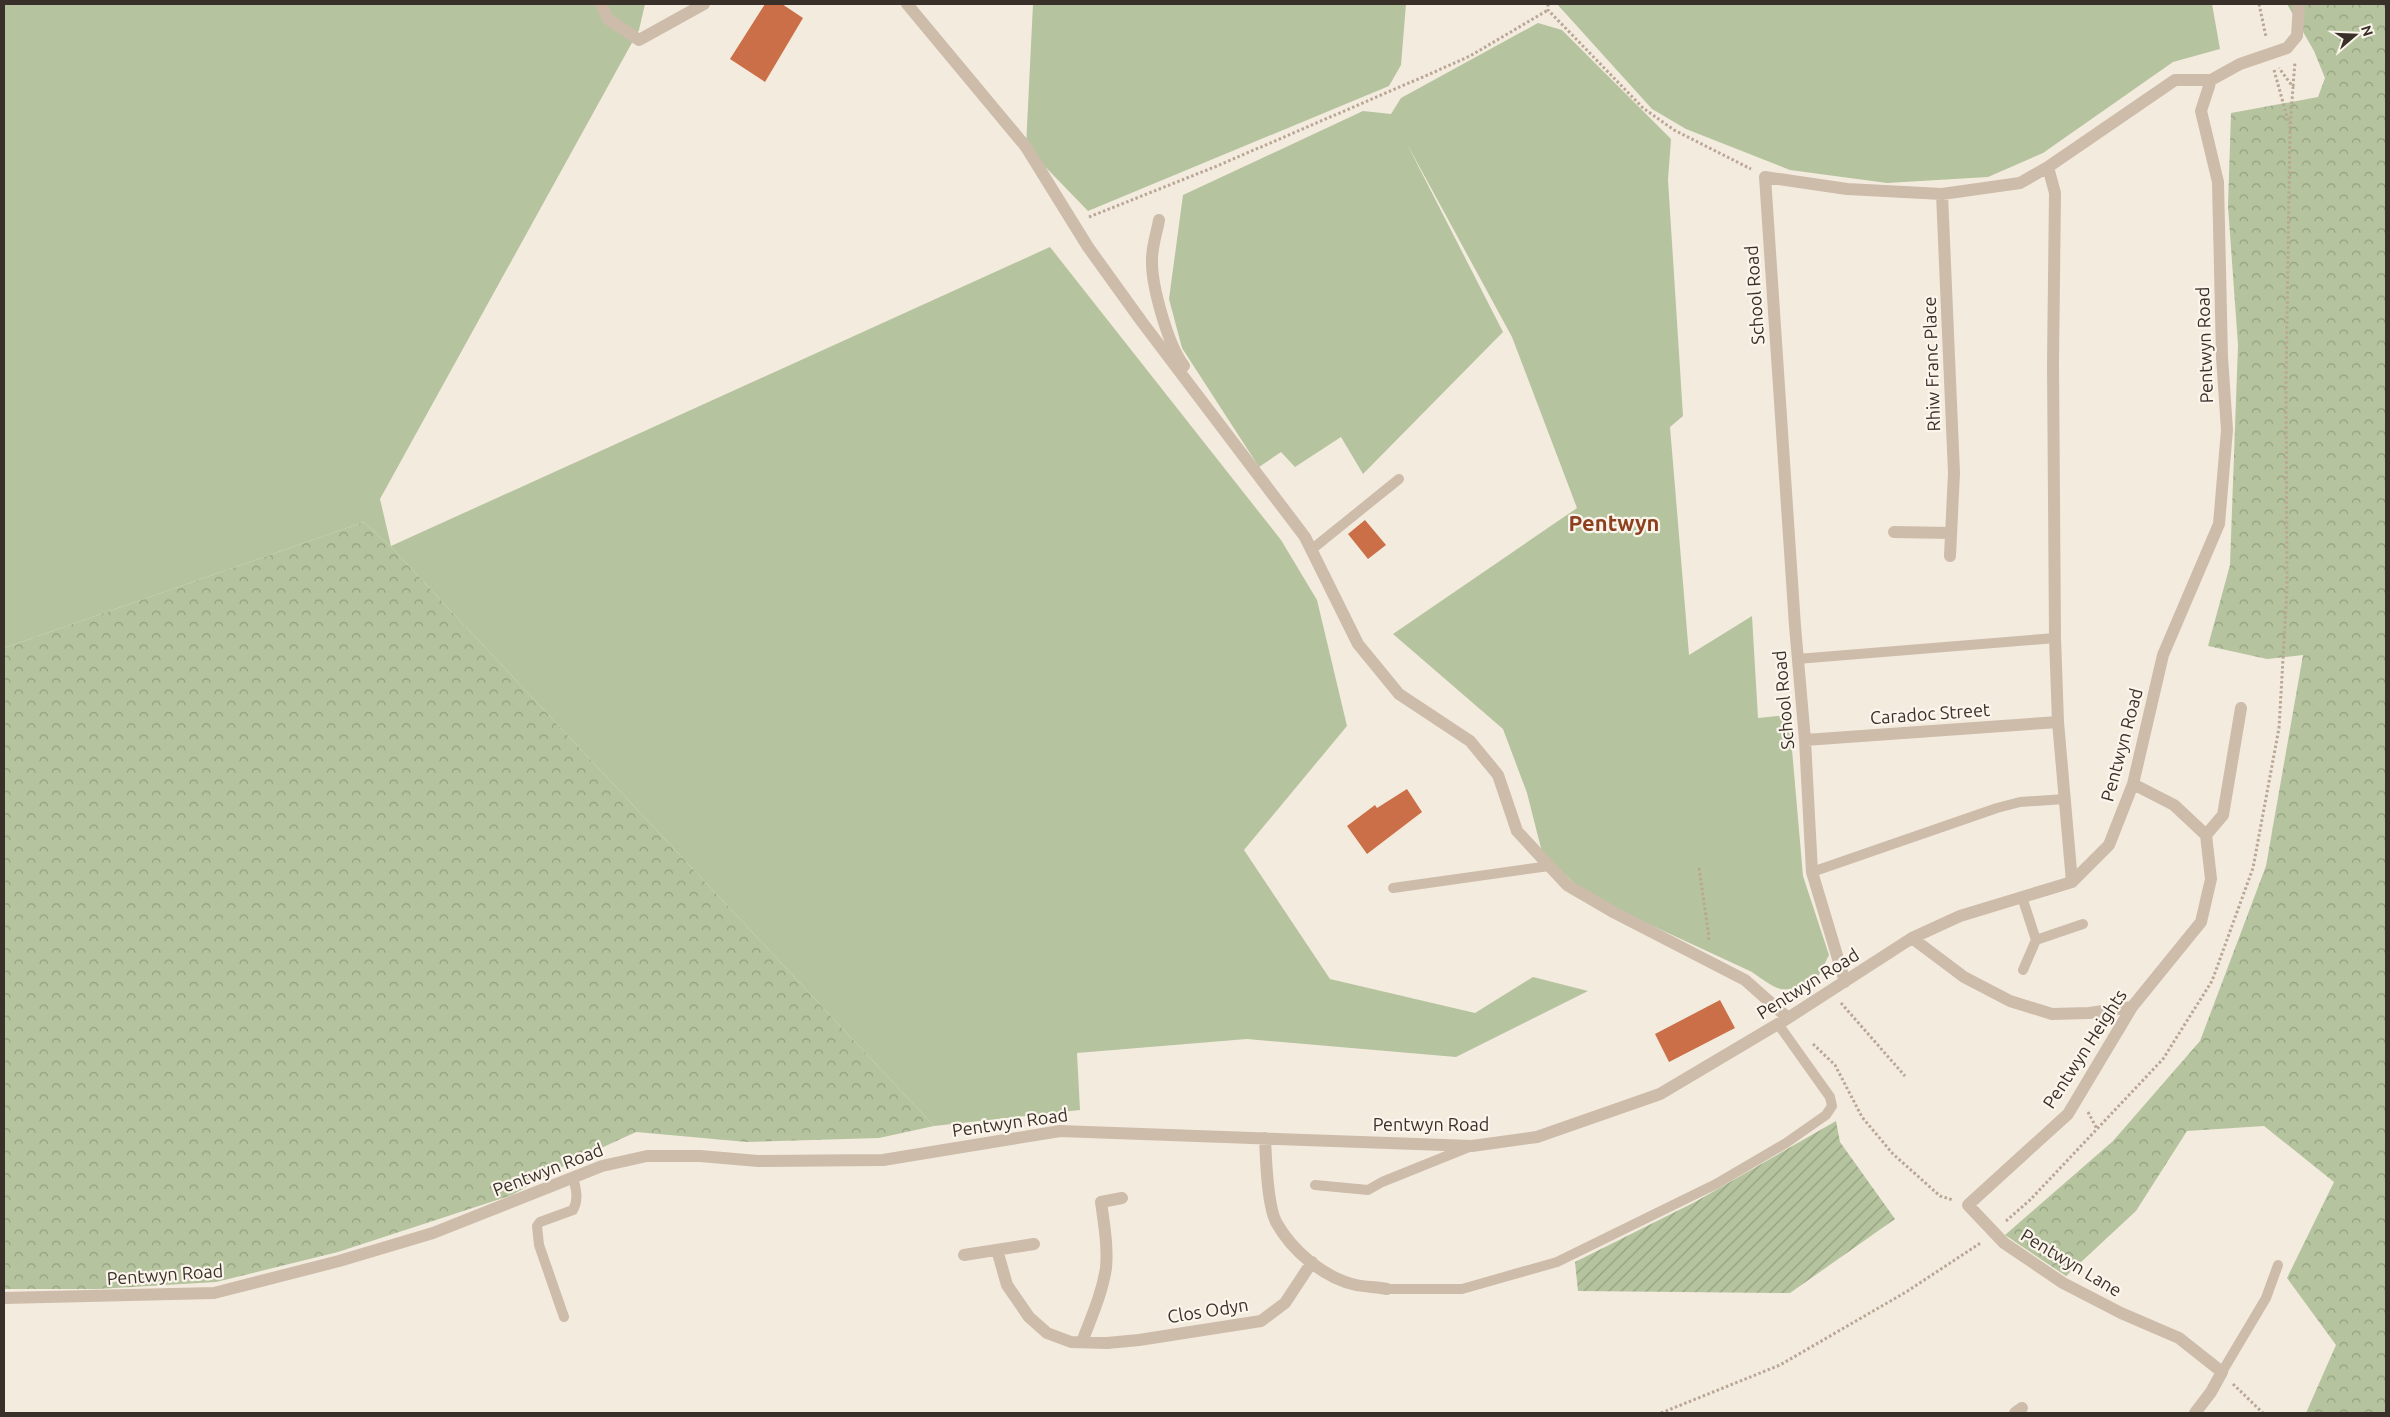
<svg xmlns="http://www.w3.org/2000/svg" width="2390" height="1417" font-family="Ubuntu,sans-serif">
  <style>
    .green { fill: #b5c49e }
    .forest { fill: url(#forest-crowns) }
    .garden { fill: url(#garden-furrows) }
    .building { fill: #ca6f47 }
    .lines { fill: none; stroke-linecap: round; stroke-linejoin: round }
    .path { stroke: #b9a694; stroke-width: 3; stroke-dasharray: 2.5 2.5; stroke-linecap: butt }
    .service { stroke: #cdbcaa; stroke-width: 10 }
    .minor { stroke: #cdbcaa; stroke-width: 12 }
    .labels { text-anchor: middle; stroke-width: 4.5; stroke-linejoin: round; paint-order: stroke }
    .street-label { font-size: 18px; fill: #3a302a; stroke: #fbf5ec }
    .district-label { font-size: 22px; font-weight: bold; fill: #8c4020; stroke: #fbf5ec }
  </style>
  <defs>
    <pattern id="forest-crowns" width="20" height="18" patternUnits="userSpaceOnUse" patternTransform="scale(1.25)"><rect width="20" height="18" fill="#b5c49e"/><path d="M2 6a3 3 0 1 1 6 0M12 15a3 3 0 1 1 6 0" fill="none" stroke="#94a081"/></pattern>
    <pattern id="garden-furrows" width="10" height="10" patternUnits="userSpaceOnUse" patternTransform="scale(1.25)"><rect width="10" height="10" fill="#b5c49e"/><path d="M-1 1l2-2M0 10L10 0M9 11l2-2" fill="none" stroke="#94a081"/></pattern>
  </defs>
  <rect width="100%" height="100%" fill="#f4ebdf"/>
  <path class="green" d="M4,4H645L639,30L380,499L391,546L1050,247L1281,540L1317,600L1347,726L1244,850L1330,979L1475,1013L1533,977L1588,991L1456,1057L1247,1039L1077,1053L1080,1110L934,1126L391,547L364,522L4,648Z
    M1033,4H1406L1401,65L1389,86L1088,211L1026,147Z
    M1557,4H2212L2220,49L2173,62L2043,153L1988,177L1887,183L1790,170L1686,129L1652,109Z
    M1538,23L1562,30L1671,139L1668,180L1683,416L1670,427L1689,655L1752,616L1758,718L1789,715L1803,876L1829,955L1817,979C1782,994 1783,994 1752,972L1586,895L1542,852L1527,793L1503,729L1393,634L1577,508L1512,337L1406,142L1503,332L1363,474L1341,437L1295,467L1281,452L1259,467L1182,348L1169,299L1183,195L1363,111L1391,114L1401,98Z"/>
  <path class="forest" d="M2287,4H2386V1413H2306L2336,1345L2287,1278L2334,1182L2264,1126L2187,1131L2136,1211L2066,1276L2005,1235L2113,1141L2200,1041L2266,866L2303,655L2267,659L2208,646L2230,565L2238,345L2228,206L2231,113L2318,97L2325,78L2314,51Z
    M364,522L391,547L934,1126L879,1138L747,1142L636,1132L573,1161L512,1195L338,1252L216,1282L98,1289H4V648Z"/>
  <path class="garden" d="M1836,1121L1840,1142L1895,1219L1790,1293L1578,1291L1575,1262L1695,1202Z"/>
  <path class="building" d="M765,4H782L803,18L765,82L730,59Z
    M1365,520L1386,545L1368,559L1348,534Z
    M1407,789L1422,812L1367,854L1347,826L1375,805L1377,808Z
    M1720,1000L1735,1028L1669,1062L1655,1034Z"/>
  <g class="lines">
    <path class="path" d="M1548,4V10L1643,108L1674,130L1751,169
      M2259,4L2266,37
      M2274,70L2289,124
      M2293,86L2295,62
      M1089,217L1217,166L1432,73L1470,56L1548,10
      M1699,868L1709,937L1708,942
      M1841,1003L1905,1076
      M1813,1044L1835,1065L1862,1117L1893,1154L1940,1196L1953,1200
      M2088,1112L2097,1129
      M2006,1221L2030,1200L2163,1059L2212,981L2253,868L2279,728L2287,590L2286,384L2290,128L2293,87L2279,68
      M2233,1384L2263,1413
      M1661,1413L1780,1365L1906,1292L1982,1242"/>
    <path class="service" d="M1311,550L1399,479
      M1797,659L2055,638
      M1812,872L1997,808L2020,802L2065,799
      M1393,888L1549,866
      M2022,897L2036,940
      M2023,970L2036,940L2083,924
      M1315,1185L1368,1190L1382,1182L1469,1147
      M1387,1289H1462L1557,1262L1716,1184L1786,1143L1826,1115L1832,1106L1830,1097L1778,1024
      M564,1317L539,1245L537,1226L540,1222L573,1210C579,1199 576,1189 573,1177
      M2222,1372L2266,1298L2278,1265"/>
    <path class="minor" d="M601,4L608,19L639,40L704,4
      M907,4L1026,147L1088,247L1142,322L1305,537L1358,644L1399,694L1470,741L1498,775L1517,831L1567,885L1615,913L1745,980L1788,1018
      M2048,167L2055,193L2053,363L2055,638L2058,722L2072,882
      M1942,194L1954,473L1950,556
      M1159,220C1157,232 1152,246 1152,259C1151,285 1168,345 1184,366
      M1894,532L1951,533
      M1805,740L2058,722
      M2133,784L2174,805L2206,835L2211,879L2201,922L2132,1007L2068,1114L1968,1205L2004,1243L2063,1283L2121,1313L2179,1338L2222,1372L2211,1392L2195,1413
      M2206,835L2223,815L2241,708
      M1912,938L1964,977L2010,1001L2052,1014L2089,1013L2132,1007
      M1845,982L1812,872L1805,740L1795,626L1765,177L1847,189L1942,194L2020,183L2048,167L2175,80H2211L2240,64L2287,48L2297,36L2299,4
      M1265,1138C1266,1159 1267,1204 1276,1222C1292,1251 1324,1278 1356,1285C1366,1287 1377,1287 1387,1289
      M997,1250L1007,1285L1029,1317L1047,1333L1071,1342L1107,1343L1139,1340L1261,1321L1285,1303L1312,1262
      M964,1255L1034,1244
      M4,1298L214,1293L339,1261L433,1233L602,1166L647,1156H700L758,1161L883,1160L1060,1131L1472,1146L1537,1137L1660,1094L1788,1018L1912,938L1960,916L2072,882L2109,845L2133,784L2163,655L2219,524L2227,430L2222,357L2218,182L2201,111L2211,80
      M1082,1342C1091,1318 1102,1294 1106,1268C1108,1246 1104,1224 1101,1202L1122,1198
      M2015,1413L2022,1408"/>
  </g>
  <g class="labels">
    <g class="street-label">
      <text transform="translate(1755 295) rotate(-94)" y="6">School Road</text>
      <text transform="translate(2205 345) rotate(-92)" y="6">Pentwyn Road</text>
      <text transform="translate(1932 364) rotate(-92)" y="6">Rhiw Franc Place</text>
      <text transform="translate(1784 700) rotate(-95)" y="6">School Road</text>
      <text transform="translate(1930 714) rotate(-4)" y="6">Caradoc Street</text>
      <text transform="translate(2122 745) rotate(-75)" y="6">Pentwyn Road</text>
      <text transform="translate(1808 984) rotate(-32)" y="6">Pentwyn Road</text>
      <text transform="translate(2085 1049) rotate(-57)" y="6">Pentwyn Heights</text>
      <text transform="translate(1010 1123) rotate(-8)" y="6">Pentwyn Road</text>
      <text x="1431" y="1131">Pentwyn Road</text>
      <text transform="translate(548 1170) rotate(-21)" y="6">Pentwyn Road</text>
      <text transform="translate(2071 1263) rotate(31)" y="6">Pentwyn Lane</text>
      <text transform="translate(165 1275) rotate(-4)" y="6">Pentwyn Road</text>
      <text transform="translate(1208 1311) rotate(-9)" y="6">Clos Odyn</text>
    </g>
    <g class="district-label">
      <text x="1614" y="531">Pentwyn</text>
    </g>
  </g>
  <rect width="2390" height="1417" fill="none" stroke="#3a302a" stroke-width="10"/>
  <g transform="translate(2355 35) rotate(71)" stroke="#fbf5ec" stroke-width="4" paint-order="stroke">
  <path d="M0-4L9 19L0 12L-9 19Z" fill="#3a302a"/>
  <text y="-8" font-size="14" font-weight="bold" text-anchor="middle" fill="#3a302a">N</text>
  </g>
</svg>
